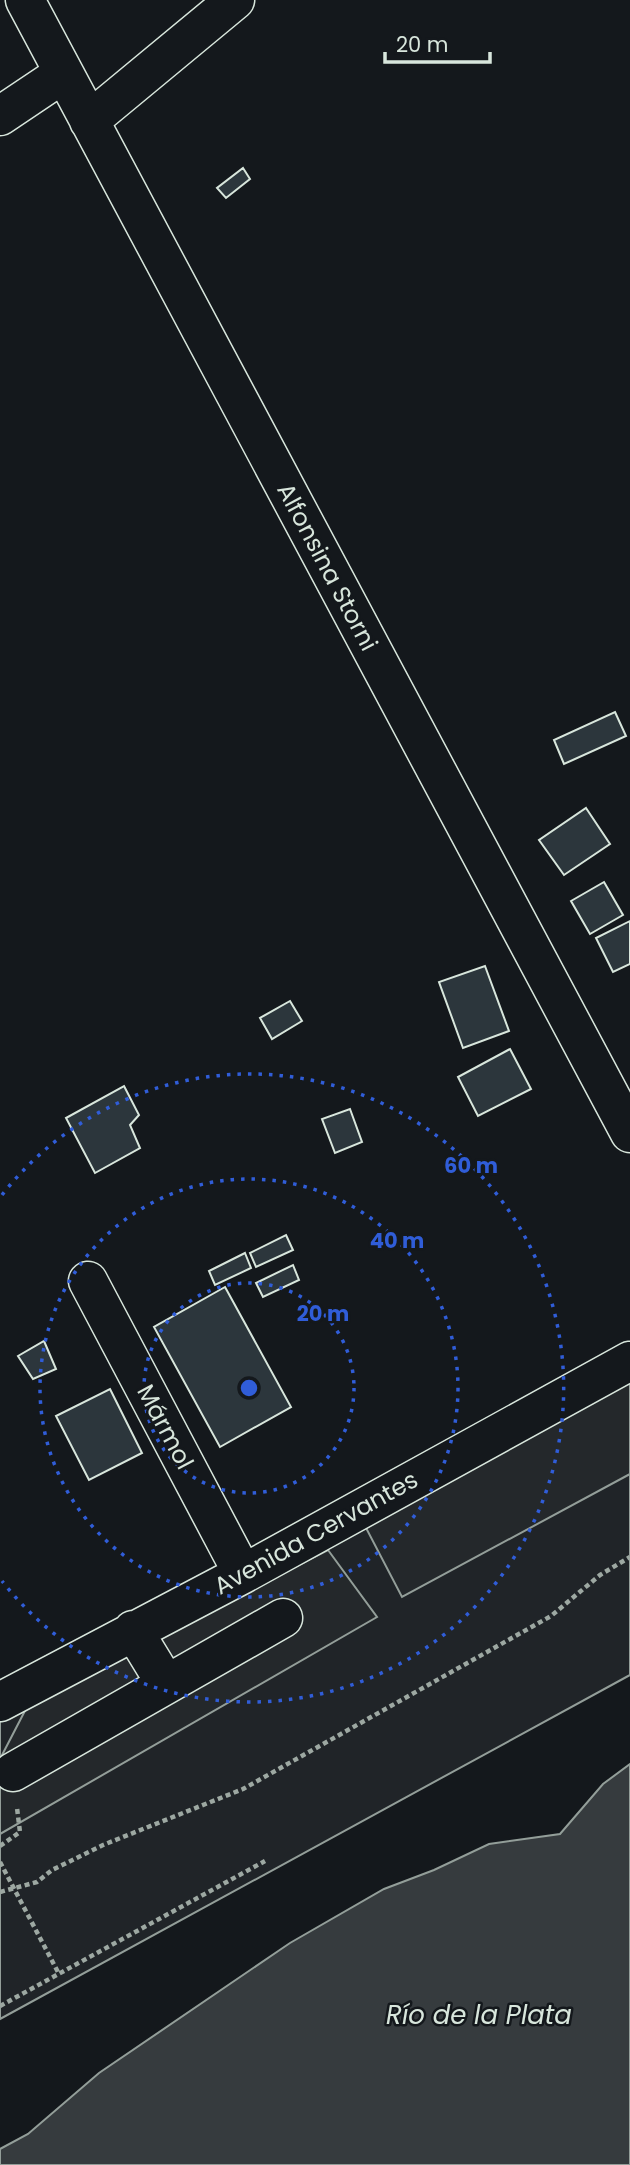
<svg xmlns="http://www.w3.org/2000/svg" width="630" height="2165" font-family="Poppins,sans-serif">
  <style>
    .green { fill: #202428; stroke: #939e99; stroke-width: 2 }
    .parking { fill: #24282b; stroke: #939e99; stroke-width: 2 }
    .water { fill: #363b3e; stroke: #939e99; stroke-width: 2 }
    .building { fill: #2c363c; stroke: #d8e6dc; stroke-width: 2 }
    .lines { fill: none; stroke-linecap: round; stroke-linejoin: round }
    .minor-casing { stroke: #d8e6dc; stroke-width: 41 }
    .path { stroke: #9da8a2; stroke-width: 4.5; stroke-dasharray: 5 3.5; stroke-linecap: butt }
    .minor { stroke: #14181c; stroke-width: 38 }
    .ring { fill: none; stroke: #305dd8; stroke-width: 3.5; stroke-dasharray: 3.5 7 }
    .labels { text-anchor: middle; stroke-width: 5; stroke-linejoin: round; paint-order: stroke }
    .street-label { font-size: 24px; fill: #d8e6dc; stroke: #14181c }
    .water-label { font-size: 26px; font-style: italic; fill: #d8e6dc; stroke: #14181c }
    .centre { fill: #305dd8; stroke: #14181c; stroke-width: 3.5 }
    .ring-label { font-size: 21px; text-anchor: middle; font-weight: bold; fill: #305dd8; stroke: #14181c; stroke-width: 5; stroke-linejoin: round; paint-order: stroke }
  </style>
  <rect width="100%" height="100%" fill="#14181c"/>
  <path class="green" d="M630,1374V1675L0,2019V1720Z"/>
  <path class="parking" d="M630,1379V1474L402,1597L364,1524Z
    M328,1550L377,1617L0,1834V1759L29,1703Z"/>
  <path class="water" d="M630,1764V2165H0V2149L28,2134L99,2073L290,1943L384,1889L434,1870L489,1844L560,1834L603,1784Z"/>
  <path class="building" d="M243,168L250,179L226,198L217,188Z
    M615,712L626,736L564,764L554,740Z
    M586,808L610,844L564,875L539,840Z
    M604,882L623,915L590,934L571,901Z
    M630,921V964L613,972L596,938Z
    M485,966L509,1031L463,1048L439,982Z
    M290,1001L302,1021L272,1039L260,1018Z
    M510,1049L531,1089L478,1116L458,1077Z
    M124,1086L139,1115L130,1125L140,1148L95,1173L66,1118Z
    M350,1109L362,1142L335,1153L322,1119Z
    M286,1235L293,1250L256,1267L250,1253Z
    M245,1253L251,1268L215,1285L209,1271Z
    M293,1265L299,1280L263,1297L256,1283Z
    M225,1287L291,1407L220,1447L154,1327Z
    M44,1341L56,1369L33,1379L18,1356Z
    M110,1389L142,1453L89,1480L56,1416Z"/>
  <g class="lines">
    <g class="minor-casing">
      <path id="minor" d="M25,0L630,1133
        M0,116L64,73
        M89,121L235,0
        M88,1281L243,1574
        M133,1630L166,1684
        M0,1702L243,1574L630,1361
        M13,1772L283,1618"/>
    </g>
    <path class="path" d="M0,1846L20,1832L17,1808
      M0,1862L59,1974
      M0,1892L37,1882L52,1870L103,1845L243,1789L551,1616L600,1575L630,1557
      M0,2006L265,1861"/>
    <use href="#minor" class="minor"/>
  </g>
  <g class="ring">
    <circle cx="249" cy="1388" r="105"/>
    <circle cx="249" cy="1388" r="209"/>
    <path d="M2 1195A314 314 0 1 1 2 1581"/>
  </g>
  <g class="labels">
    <g class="street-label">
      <text transform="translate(327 567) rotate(62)" y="8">Alfonsina Storni</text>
      <text transform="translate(165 1427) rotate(62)" y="8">Mármol</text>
      <text transform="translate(316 1533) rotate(-29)" y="8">Avenida Cervantes</text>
    </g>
    <g class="water-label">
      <text x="479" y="2024">Río de la Plata</text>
    </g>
  </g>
  <circle cx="249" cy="1388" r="10" class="centre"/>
  <g class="ring-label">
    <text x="471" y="1173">60 m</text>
    <text x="397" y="1248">40 m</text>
    <text x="323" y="1321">20 m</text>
  </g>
  <path d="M385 52v10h105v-10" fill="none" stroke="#d8e6dc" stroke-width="3.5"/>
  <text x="396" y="52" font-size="21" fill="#d8e6dc" stroke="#14181c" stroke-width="5" paint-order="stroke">20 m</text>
</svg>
